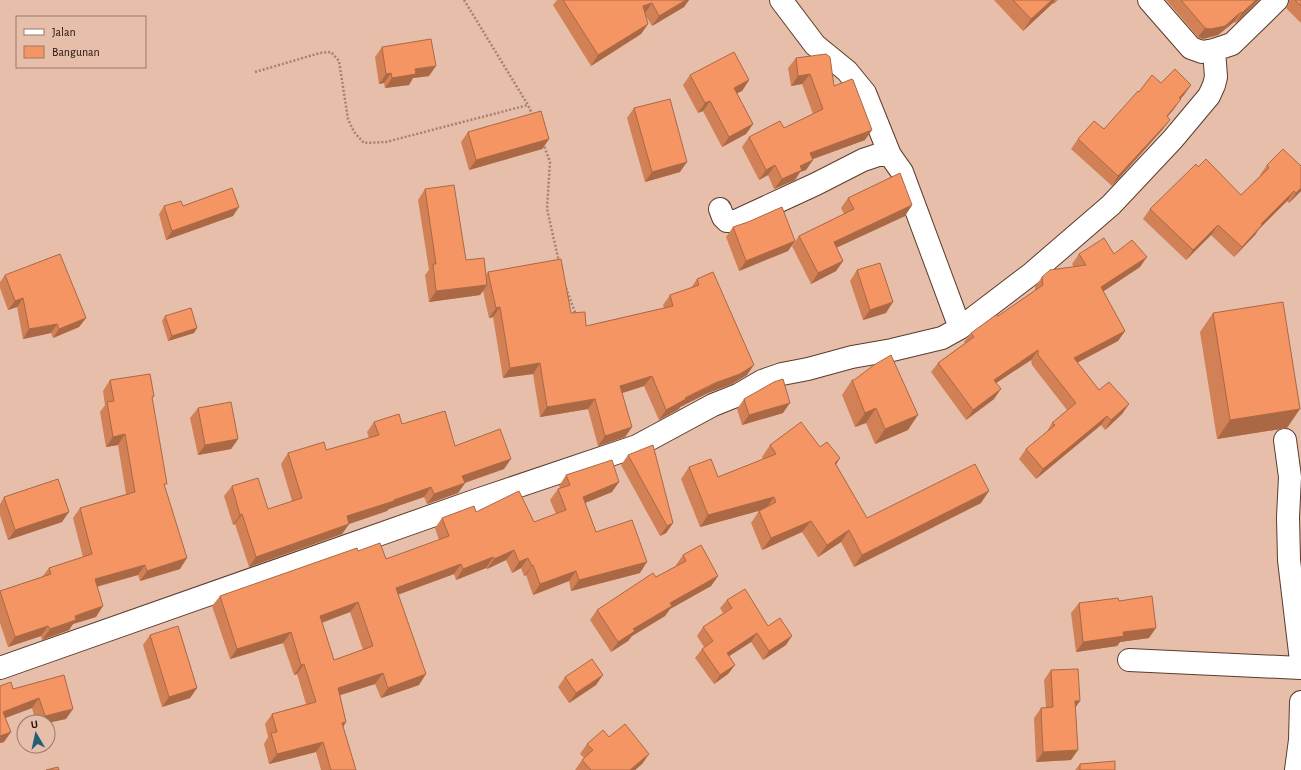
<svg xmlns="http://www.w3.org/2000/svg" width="1301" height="770" font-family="'Alegreya Sans',sans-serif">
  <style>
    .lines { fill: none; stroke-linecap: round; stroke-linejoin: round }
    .minor-casing { stroke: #5c3c2b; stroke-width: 24 }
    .path { stroke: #a18273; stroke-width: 2.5; stroke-dasharray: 2 2; stroke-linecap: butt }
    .minor { stroke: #fff; stroke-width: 22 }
    .wall { fill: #d28055; fill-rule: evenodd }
    .shaded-wall { fill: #ab6845 }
    .building { fill: #f49563; stroke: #ab6845; fill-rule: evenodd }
  </style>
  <rect width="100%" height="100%" fill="#e6beaa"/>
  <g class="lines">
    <g class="minor-casing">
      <path id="minor" d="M781,0L815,45L847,71L865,93L890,155
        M1149,0L1191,48L1202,52L1214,50L1232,44L1277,0
        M720,209L723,217L727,221H736L816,184L863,160L878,155H890L902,172L960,328
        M1285,440L1290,477L1288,517L1289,560L1301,661
        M1129,660L1301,668
        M0,668L477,500L637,446L713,405L738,395L762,381L782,374L808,369L852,357L892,350L942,338L960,328L1031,274L1111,205L1173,139L1209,96L1214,85L1216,77L1214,50
        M1296,770L1300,740L1301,702"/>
    </g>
    <path class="path" d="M464,0L528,105L533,116
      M255,72L320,53L331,52L339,61L348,119L354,132L364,143L386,142L528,105
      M543,143L550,162L547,209L559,262
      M566,288L576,315"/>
    <use href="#minor" class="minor"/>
  </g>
  <path class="wall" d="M557,0H689L684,7L652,26L646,16L648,24L641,34L591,66L553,5Z
    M994,0H1058L1054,4L1053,3L1023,31Z
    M1166,0H1259L1236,23L1234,22L1218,35L1203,39L1198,37Z
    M1289,0H1301V23L1286,8L1289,3Z
    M382,47L429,76L413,78L409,85L385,88L384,83L379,84L375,57Z
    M796,58L834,86L865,140L813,159L806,170L800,172L795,180L774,189L768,175L759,180L742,147L749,137L784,128L813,114L802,84L791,86L788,68Z
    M690,75L749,80L742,91L737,93L753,124L746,134L722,147L703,111L698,113L683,85Z
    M1161,83L1191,85L1167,117L1163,129L1112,186L1071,149L1078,139L1104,129L1139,92Z
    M634,108L680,172L645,182L627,118Z
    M468,132L549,139L542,149L469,170L461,142Z
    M1267,165L1301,191L1289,203L1287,201L1259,229L1255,235L1234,257L1211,235L1186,260L1143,219L1150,209L1198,167L1241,195L1260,176V175Z
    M425,189L466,260L486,275L488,272L571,313L586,326L664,308L663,305L670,295L691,288L697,279L747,375L732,384L708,393L680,407L679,409L659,420L644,386L622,393L632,427L625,437L598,446L588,409L540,417L533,374L503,378L493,317L489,318L483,291L480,295L429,302L425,275L429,270L418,200Z
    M848,198L912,205L905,216L836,248L843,261L836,271L811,284L792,246L799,236L844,214L841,208Z
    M164,206H183L233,216L166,240L159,214Z
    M733,227L795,241L788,251L739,271L726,237Z
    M1079,254H1114L1140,267L1103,291L1125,331L1118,341L1077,363L1099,390L1129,404L1122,414L1105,430L1101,425L1036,479L1019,459L1026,449L1046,433L1052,423L1067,410L1032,365L1031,360L996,383L994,399L966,420L931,372L938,363L965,343L964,342L971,333L998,316L1035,290V287L1042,277L1074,267L1072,264Z
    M857,270L886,313L863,320L850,281Z
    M5,275L86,318L79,327L53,338L51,333L23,339L17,307L8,310L0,288V282Z
    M1213,313L1287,428L1217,439L1200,332Z
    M165,316L197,328L194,333L168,341L162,321Z
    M110,380L154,396L152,399L165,487L180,569L140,581L138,575L97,587L96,617L73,624L69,630L42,640L41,636L8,647L0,623V591L42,577L49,568L83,557L73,518L80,508L126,494L118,445L106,447L100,412L105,405L103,391Z
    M852,380L908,430L875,444L866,423L855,427L842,395Z
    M744,399L783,413L742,425L737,409Z
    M198,408L238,439L231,449L198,455L190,418Z
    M374,422L402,424L455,446L504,469L465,483L458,493L427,504L424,497L389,509L387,511L349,524L342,534L249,567L235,524L233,525L224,496L232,486L268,509L292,501L281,464L288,453L326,450L369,438L367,432Z
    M770,445L820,447L840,458L836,465L867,518L981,503L854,567L841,542L818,557L802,532L762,550L751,523L759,511L761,510L700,527L681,479L689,467L718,477L763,459L762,457Z
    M628,455L673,523L666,533L660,536L621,465Z
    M566,475L612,492L585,503L596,532L640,573L571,591L569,581L533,595L526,575L524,576L521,568L512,573L506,560L487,569L486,568L456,580L454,574L398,595L419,685L381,698L375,684L340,695L346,722L343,727L356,770H321L316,752L269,764L264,744L268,737L265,724L272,714L306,704L297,674L294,675L283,643L230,659L212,606L220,596L358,551L386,559L439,540L435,528L442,518L476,512L534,522L556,514L550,500L558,489L560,488L559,486ZM350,612L363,650L334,660L322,623Z
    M4,497L62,522L8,540L0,515V504Z
    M683,555L718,576L711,586L670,609L665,616L632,636L628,641L611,652L590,620L597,610L676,566V565Z
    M727,600L768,626L786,645L763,660L751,642L729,656L735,665L728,674L714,684L695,658L702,649L704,647L697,636L703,627L723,613L720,608Z
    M1119,601L1149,638L1120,642L1117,646L1076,652L1071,613L1079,603Z
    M150,635L197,688L190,698L162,707L143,645Z
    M1051,670L1076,707L1071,760L1036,762L1034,718L1041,708H1046L1044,680Z
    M64,675L66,719L48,722H36L32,708L5,718L4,742L0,743V686L13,689Z
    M565,677L596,685L569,703L558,687Z
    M609,737L649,754L642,764L635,770H575L582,760L584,758L580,754L587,744Z
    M1080,764L1115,770H1075Z"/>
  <path class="shaded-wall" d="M686,0H689L684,7L652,26L659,16Z
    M1052,0H1055L1053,3L1023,31L1031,19Z
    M1256,0H1259L1236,23L1242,13Z
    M652,3L645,13L643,6Z
    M1241,12L1234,22L1218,35L1203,39L1198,37L1205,28Z
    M648,24L641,34L591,66L598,55Z
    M436,66L429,76L413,78L409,85L385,88L392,78L415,69Z
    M391,73L384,83L379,84L386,74Z
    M810,74L802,84L791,86L798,76Z
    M749,80L742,91L727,98L734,88Z
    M1191,85L1184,95L1172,107L1179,98Z
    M1181,99L1174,109L1160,126L1167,116Z
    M710,101L703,111L698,113L705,103Z
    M1170,120L1163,129L1112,186L1118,176Z
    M753,124L746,134L722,147L729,137Z
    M872,130L865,140L802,163L810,153Z
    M549,139L542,149L469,170L476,160Z
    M813,160L806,170L800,172L795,180L774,189L782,179L800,166Z
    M687,162L680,172L645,182L652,172Z
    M775,165L768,175L759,180L766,170Z
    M1301,188V191L1289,203L1296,193Z
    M1294,191L1287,201L1259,229L1255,235L1234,257L1242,247L1261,224Z
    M912,205L905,216L827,252L834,242Z
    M239,207L233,216L166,240L172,231Z
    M1218,225L1211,235L1186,260L1193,250Z
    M795,241L788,251L739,271L746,261Z
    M1147,257L1140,267L1095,297L1101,287Z
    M843,261L836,271L811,284L818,273Z
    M487,285L480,295L429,302L436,291Z
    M23,298L17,307L8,310L15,301Z
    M893,302L886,313L863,320L870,310Z
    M500,307L493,317L489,318L496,308Z
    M86,318L79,327L53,338L59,329Z
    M57,324L51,333L23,339L29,329Z
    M197,328L194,333L168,341L172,336Z
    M1125,331L1118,341L1067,368L1074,358Z
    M1038,350L1031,360L987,389L994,380Z
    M540,363L533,374L503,378L510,368Z
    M754,365L747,375L732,384L708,393L680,407L679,409L659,420L666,410L685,398Z
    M652,376L644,386L613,396L620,386Z
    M1001,389L994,399L966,420L973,410Z
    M595,399L588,409L540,417L547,407Z
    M790,403L783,413L742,425L749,415Z
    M1129,404L1122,414L1105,430L1111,420Z
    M876,408L866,423L855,427L865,413Z
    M1300,409L1287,428L1217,439L1230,420Z
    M918,415L908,430L875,444L885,429Z
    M1107,416L1101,425L1036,479L1043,469Z
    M632,427L625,437L598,446L605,436Z
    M125,434L118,445L106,447L113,437Z
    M238,439L231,449L198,455L205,445Z
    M840,458L832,470L835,463Z
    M511,459L504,469L455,486L462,476Z
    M619,482L612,492L575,507L583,497Z
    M465,483L458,493L427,504L434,494Z
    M431,487L424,497L389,509L387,511L340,527L347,516Z
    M989,491L981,503L854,567L862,555Z
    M774,497L766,509L700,527L708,515Z
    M69,512L62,522L8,540L15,530Z
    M242,514L235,524L233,525L240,515Z
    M811,521L802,532L762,550L771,538Z
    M673,523L666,533L660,536L667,526Z
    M349,524L342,534L249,567L256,557Z
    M849,530L841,542L818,557L827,545Z
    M514,550L506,560L487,569L494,559Z
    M493,557L486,568L456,580L463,569Z
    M187,558L180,569L140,581L147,571Z
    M528,558L521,568L512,573L519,562Z
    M647,562L640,573L571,591L579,580Z
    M461,564L454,574L388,598L396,588Z
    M145,565L138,575L87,589L95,579Z
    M533,565L526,575L524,576L532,566Z
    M576,571L569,581L533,595L540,584Z
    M718,576L711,586L670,609L665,616L632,636L628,641L611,652L618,642L633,629L670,603Z
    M358,602L350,612L312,626L320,616Z
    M103,606L96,617L73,624L69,630L42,640L50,629L75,616Z
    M48,626L41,636L8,647L15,637Z
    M1156,628L1149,638L1120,642L1117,646L1076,652L1083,642L1123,632Z
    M291,632L283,643L230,659L237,649Z
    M757,633L751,642L720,662L727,653Z
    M792,636L786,645L763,660L769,651Z
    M304,664L297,674L294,675L301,665Z
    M735,665L728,674L714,684L720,675Z
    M383,673L375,684L331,698L338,688Z
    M426,674L419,685L381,698L388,688Z
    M603,675L596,685L569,703L576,693Z
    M197,688L190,698L162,707L169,697Z
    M39,698L32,708L0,720L3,712Z
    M1075,701H1080L1073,711Z
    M73,709L66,719L48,723V722H41L45,716Z
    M346,722L339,733L342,723Z
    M11,732L4,742L0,743V736Z
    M323,742L316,752L269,764L277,754Z
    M1078,750L1071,760L1036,762L1043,752Z
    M649,754L642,764L635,770H630Z"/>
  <path class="building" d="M563,0H686L659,16L652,3L643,6L648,24L598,55Z
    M1013,0H1052L1031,19Z
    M1181,0H1256L1242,13L1241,12L1225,26L1210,29L1205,28Z
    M1295,0H1301V6Z
    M431,39L436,66L415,69L416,74L392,78L391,73L386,74L382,47Z
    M734,52L749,80L734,88L753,124L729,137L710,101L705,103L690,75Z
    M826,54L830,57L834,86L852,79L853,80L872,130L810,153L813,160L800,166L802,170L782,179L775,165L766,170L749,137L780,121L784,128L823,109L810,74L798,76L796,58Z
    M1175,69L1191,85L1179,98L1181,99L1167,116L1170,120L1118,176L1078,139L1094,121L1104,129L1138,91L1139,92L1152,75L1161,83Z
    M670,99L687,162L652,172L634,108Z
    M541,111L549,139L476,160L468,132Z
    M1283,149L1301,166V188L1296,193L1294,191L1261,224L1262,225L1242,247L1218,225L1193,250L1150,209L1196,164L1198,167L1206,159L1241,195L1269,168L1267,165Z
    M900,173L912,205L834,242L843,261L818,273L799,236L854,209L848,198Z
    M454,185L466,260L484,258L487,285L436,291L433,264H436L425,189Z
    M232,188L239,207L172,231L164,206L181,201L183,206Z
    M782,207L795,241L746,261L733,227L748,222Z
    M1104,238L1114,254L1132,240L1147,257L1101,287L1125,331L1074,358L1099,390L1109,382L1129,404L1111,420L1107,416L1043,469L1026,449L1055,425L1052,423L1076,403L1038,355V350L994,380L1001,389L973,410L938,363L974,337L971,333L996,315L998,316L1043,285L1042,277L1050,270L1086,265L1079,254Z
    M60,254L86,318L59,329L57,324L29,329L23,298L15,301L5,275Z
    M561,259L571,313L585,312L586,326L673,306L670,295L699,285L697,279L713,272L754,365L740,374L715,383L685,398L686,399L666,410L652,376L620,386L632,427L605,436L595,399L547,407L540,363L510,368L500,307L496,308L488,272Z
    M880,263L893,302L870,310L857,270Z
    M1283,302L1300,409L1230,420L1213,313Z
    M191,308L197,328L172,336L165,316Z
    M891,355L918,415L885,429L876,408L865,413L852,380H854L874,365Z
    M150,374L154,396L152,397L167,484H164L187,558L147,571L145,565L95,579L103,606L75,616L76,620L50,629L48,626L15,637L0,591L51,574L49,568L92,554L80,508L135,492L125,434L113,437L107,402L114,401L110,380Z
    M783,379L790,403L749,415L744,399L774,382Z
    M231,402L238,439L205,445L198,408Z
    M445,411L455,446L500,429L511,459L462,476L465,483L434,494L431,487L394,500V501L347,516L349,524L256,557L242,514L240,515L232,486L258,478L268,509L302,498L288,453L324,442L326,450L379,435L374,422L399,414L402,424Z
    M801,422L820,447L827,442L840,458L835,463L867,518L975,464L989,491L862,555L849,530L827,545L811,521L771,538L759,511L776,502L774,497L708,515L689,467L711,459L718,477L776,454L770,445Z
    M653,445L673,523L667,526L628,455Z
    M612,460L619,482L583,497L596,532L632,520L647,562L579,580L576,571L540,584L533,565L532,566L528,558L519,562L514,550L494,559L493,557L463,569L461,564L396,588L426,674L388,688L383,673L338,688L346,722L342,723L356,770H331L323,742L277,754L271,733L277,732L272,714L316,702L304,664L301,665L291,632L237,649L220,596L357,548L358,551L380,543L386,559L449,536L442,518L474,506L476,512L519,491L534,522L566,510L558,489L570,485L566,475ZM358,602L373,646L334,660L320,616Z
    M58,479L69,512L15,530L4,497Z
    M701,545L718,576L670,603L672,606L633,629L635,631L618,642L597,610L653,573L656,577L686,561L683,555Z
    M745,589L768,626L780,618L792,636L769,651L757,633L727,653L735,665L720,675L702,649L713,641L703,627L732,608L727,600Z
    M1152,596L1156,628L1123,632L1124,636L1083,642L1079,603L1118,598L1119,601Z
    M178,626L197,688L169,697L150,635Z
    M592,659L603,675L576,693L565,677Z
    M1078,669L1080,701H1075L1078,750L1043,752L1041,708L1053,707L1051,670Z
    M64,675L73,709L45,716L39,698L3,712L11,732L0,736V686L11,682L13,689Z
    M625,724L649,754L630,770H591L582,760L593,750L587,744L603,730L609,737Z
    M1115,761V770H1080V764Z
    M58,767L59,770H46Z"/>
  <rect x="16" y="16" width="130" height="52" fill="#e6beaa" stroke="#977a6b"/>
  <rect x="24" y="29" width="20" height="6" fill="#ffffff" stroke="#977a6b"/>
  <text x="52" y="36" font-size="12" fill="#20130c">Jalan</text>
  <rect x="24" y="46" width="20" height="12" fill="#f49563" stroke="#977a6b"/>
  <text x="52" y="56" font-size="12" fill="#20130c">Bangunan</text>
  <g transform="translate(36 734) rotate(351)"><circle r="19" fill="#e6beaa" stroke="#977a6b"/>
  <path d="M0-3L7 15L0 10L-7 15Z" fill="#235f77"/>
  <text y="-6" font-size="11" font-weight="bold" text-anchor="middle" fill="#20130c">U</text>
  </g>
</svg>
